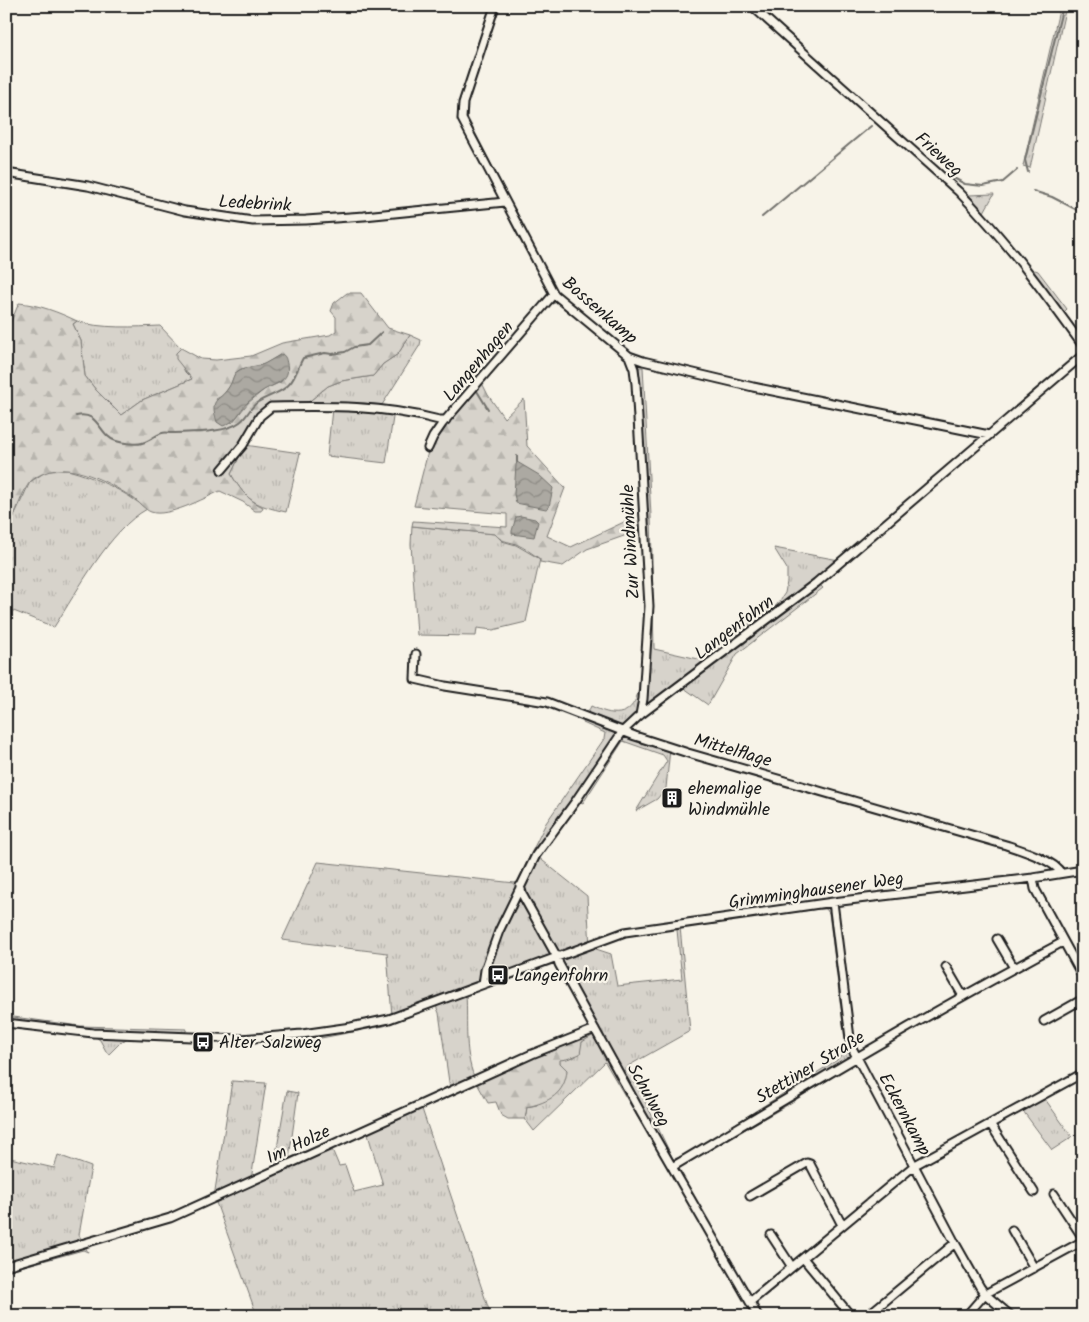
<svg xmlns="http://www.w3.org/2000/svg" width="1089" height="1322" font-family="Kalam,sans-serif">
  <style>
    .grass { fill: url(#grass-tufts); stroke: #7a7874; fill-rule: evenodd }
    .forest { fill: url(#forest-firs); stroke: #7a7874; fill-rule: evenodd }
    .water { fill: url(#water-waves); stroke: #72716c }
    .lines { fill: none; stroke-linecap: round; stroke-linejoin: round }
    .stream { stroke: #72716c; stroke-width: 2 }
    .street-casing { stroke: #1c1c1c; stroke-width: 11 }
    .street { stroke: #f7f3e8; stroke-width: 7 }
    .labels { text-anchor: middle; stroke-width: 4.5; stroke-linejoin: round; paint-order: stroke }
    .street-label { font-size: 18px; fill: #1c1c1c; stroke: #f7f3e8 }
    .poi-label { font-size: 18px; fill: #1c1c1c; stroke: #f7f3e8; text-anchor: start }
  </style>
  <defs>
    <pattern id="grass-tufts" width="24" height="20" patternUnits="userSpaceOnUse" patternTransform="scale(1.25)"><rect width="24" height="20" fill="#d7d3cb"/><path d="M3 7l-1-3M5 7V3M7 7l1-3M15 17l-1-3M17 17v-4M19 17l1-3" fill="none" stroke="#b8b5ae"/></pattern>
    <pattern id="forest-firs" width="22" height="20" patternUnits="userSpaceOnUse" patternTransform="scale(1.25)"><rect width="22" height="20" fill="#d7d3cb"/><path d="M5 1l3.5 6h-7zM16 11l3.5 6h-7z" fill="#b8b5ae"/></pattern>
    <pattern id="water-waves" width="16" height="10" patternUnits="userSpaceOnUse" patternTransform="scale(1.25)"><rect width="16" height="10" fill="#aca9a2"/><path d="M0 5q4-4 8 0t8 0" fill="none" stroke="#8b8983"/></pattern>
  </defs>
  <rect width="100%" height="100%" fill="#f7f3e8"/>
  <filter id="ink" filterUnits="userSpaceOnUse"><feTurbulence type="fractalNoise" baseFrequency=".02" numOctaves="2"/><feDisplacementMap in="SourceGraphic" scale="10" xChannelSelector="R" yChannelSelector="G"/><feConvolveMatrix kernelMatrix="1 2 1 2 8 2 1 2 1" color-interpolation-filters="sRGB"/></filter>
  <g filter="url(#ink)">
    <path class="grass" d="M1060,6H1066L1030,168L1023,166Z
      M994,194L984,212L969,195Z
      M1035,270L1038,271L1067,309L1062,314L1033,271Z
      M77,321C97,329 138,327 160,326L181,348L176,353L185,372L192,379L142,400L121,415L96,390L85,376L81,341L73,324Z
      M410,335L421,340L420,345L382,405L364,403L306,404L328,386L341,381L373,376L383,364L398,354Z
      M639,367H643L651,516L654,649L703,660L768,609L776,606L785,593L787,582V569L774,548L839,560L816,581L823,588L737,654L708,705L684,688L631,726L625,734L670,749L666,788L657,799L636,811L667,761L663,755L623,741L583,803L579,801L538,857L587,896L590,947L611,954L617,986L682,979L676,920L831,900L850,1048L857,1062L784,1107L670,1172L605,1062L534,1131L525,1119L527,1107L537,1105L560,1063L559,1059L575,1057L582,1042L591,1035L583,1032L592,1028L553,960L466,994C468,1024 463,1056 477,1083L422,1109L491,1316H257L214,1197L232,1081L266,1083L251,1180L273,1171L287,1091L298,1093L289,1158L450,1089L439,1013L436,1006L384,1026L321,1038L322,1032L392,1016L387,953L282,940L318,862L515,883L517,882L546,823L604,739L605,733L583,723L591,706C612,716 630,719 638,693L645,632L644,567L638,476L644,477ZM819,909H826L829,913L845,1040C846,1050 843,1053 837,1060L682,1157L673,1159L628,1066L690,1031L680,927ZM367,1131L383,1185L354,1192L345,1165L339,1166L331,1147Z
      M332,409L394,411L386,463L327,456Z
      M245,445L300,453L286,512C255,505 247,502 231,474Z
      M68,470C97,478 123,490 147,509C110,529 77,592 54,627L6,608V533L30,482L47,471Z
      M412,526L495,534L502,541L516,545L540,559L526,622L493,630L477,628L476,636L417,635L411,544Z
      M6,1016L80,1026L187,1029L181,1040L130,1037L121,1042L109,1054L107,1053L100,1040L94,1036L6,1026Z
      M1045,1099L1072,1137L1052,1150L1023,1111Z
      M58,1155L91,1167L79,1235L88,1252L83,1250L6,1271V1175L10,1158L54,1168Z"/>
    <path class="forest" d="M347,293H361L388,328L410,335L398,354L383,364L373,376L341,381L328,386L306,404L272,408L262,417L245,445L231,474C239,488 247,500 263,507L261,511H255L243,502L220,491C205,498 167,518 151,512C145,510 139,502 133,498C105,480 61,455 31,481C22,490 14,520 6,533V333L19,303C40,305 58,312 77,321L73,324L81,341L85,376L96,390L121,415L142,400L192,379L176,359V353L181,348L201,359L216,360L251,356L282,343L330,335L336,331V317L331,311L334,303ZM281,354V382L265,389L248,403L232,423L216,399L222,396L230,386L235,373L241,369L265,364Z
      M482,383L488,395L504,418L524,399L527,446L565,488L547,536L571,547L624,522H641V530L587,549L563,566L540,562V559C533,554 525,548 516,544C507,541 502,542 495,534L412,526L413,521L507,527V514L414,506L429,448L443,427Z
      M583,1032L592,1036L582,1042L580,1054L567,1059L560,1060V1063L567,1070C565,1094 549,1102 527,1107L525,1119H508L501,1115L496,1102L488,1103L474,1078Z"/>
    <path class="water" d="M282,354C286,357 286,359 287,364C291,381 276,383 264,390C259,393 253,398 248,402C238,412 238,421 223,426L217,422C208,395 221,403 230,385C233,380 233,374 238,371C245,366 256,368 264,364C270,361 276,357 282,354Z
      M517,462L539,475L553,488L549,507L546,509L516,503L514,494L516,465Z
      M521,516L535,519L538,522L534,537L512,534V531L516,517Z"/>
    <g class="lines">
      <path class="stream" d="M497,12L499,6
        M465,114L506,194
        M906,140L944,173L965,184L983,186L1003,182L1017,170
        M1028,172L1025,160L1063,6
        M1033,191L1052,197L1083,213
        M515,210L521,222
        M762,217L871,126
        M549,304L557,302
        M477,391L488,409
        M76,416C99,410 99,436 116,441C122,443 137,445 142,443C153,440 159,430 170,433C190,432 224,434 240,422C247,417 250,407 258,402C269,395 286,392 293,379C297,372 299,365 303,358L325,353L332,354L345,352L354,347L368,345L382,332
        M517,456V462"/>
      <g class="street-casing">
        <path id="street" d="M495,6L463,103L462,119L554,294L629,356L643,361L753,387L989,435
          M752,6L959,192C1005,239 1044,292 1083,346
          M6,173L88,186L185,211L253,221L306,220L364,216L505,202
          M629,356L634,369L636,384L649,606L643,699L640,715
          M428,448L433,437L442,424L554,294
          M222,470L243,445L260,416L271,407C331,406 381,405 439,420H446
          M416,654L415,679L445,686L547,702L635,736L688,753L1006,845C1021,850 1054,860 1061,873
          M1033,878L1035,889L1083,977
          M520,886L523,896L557,957L559,964L641,1113L758,1316
          M833,902L851,1046L955,1243L980,1287L985,1294L1011,1316
          M997,939L1014,968
          M946,967L963,996
          M483,984L485,970L499,931L536,855L575,802L623,731L640,715L816,583L1083,355
          M1044,1021L1083,999
          M6,1023L93,1033L241,1039L302,1034L351,1027L389,1019L625,932L833,902L1033,878L1083,870
          M991,1125L1034,1192
          M672,1167C801,1090 930,1012 1063,942
          M1054,1194L1083,1238
          M750,1196L807,1163L810,1164L842,1225
          M1012,1230L1034,1268
          M771,1235L792,1267
          M803,1258L851,1316
          M6,1266L170,1218L532,1054L595,1029
          M750,1302L915,1165L1083,1073
          M867,1316L955,1243
          M966,1316L985,1294L1083,1241"/>
      </g>
      <use href="#street" class="street"/>
    </g>
  </g>
  <defs>
    <g id="building-square" transform="scale(1.125)"><rect x="-9" y="-9" width="18" height="18" rx="4" fill="#1c1c1c" stroke="#f7f3e8"/><path d="M-4-6H4V6H1V3H-1V6H-4ZM-2.5-4.3h1.7v1.8h-1.7ZM.8-4.3h1.7v1.8H.8ZM-2.5-1h1.7V.8h-1.7ZM.8-1h1.7V.8H.8Z" fill="#fff"/></g>
    <g id="bus-square" transform="scale(1.125)"><rect x="-9" y="-9" width="18" height="18" rx="4" fill="#1c1c1c" stroke="#f7f3e8"/><path d="M-5-6H5V4H4V6H2V4H-2V6H-4V4H-5ZM-3.5-4V0h7V-4ZM-3.5 1.2v1.5H-2V1.2ZM2 1.2v1.5H3.5V1.2Z" fill="#fff"/></g>
  </defs>
  <g fill-rule="evenodd">
    <use href="#building-square" x="672" y="798"/>
    <use href="#bus-square" x="498" y="975"/>
    <use href="#bus-square" x="203" y="1042"/>
  </g>
  <g class="labels">
    <g class="street-label">
      <text transform="translate(939 154) rotate(42)" y="6">Frieweg</text>
      <text transform="translate(255 203) rotate(3)" y="6">Ledebrink</text>
      <text transform="translate(600 310) rotate(41)" y="6">Bossenkamp</text>
      <text transform="translate(478 361) rotate(-50)" y="6">Langenhagen</text>
      <text transform="translate(630 542) rotate(-93)" y="6">Zur Windmühle</text>
      <text transform="translate(734 627) rotate(-37)" y="6">Langenfohrn</text>
      <text transform="translate(733 750) rotate(16)" y="6">Mittelflage</text>
      <text transform="translate(816 890) rotate(-8)" y="6">Grimminghausener Weg</text>
      <text transform="translate(810 1067) rotate(-31)" y="6">Stettiner Straße</text>
      <text transform="translate(649 1095) rotate(61)" y="6">Schulweg</text>
      <text transform="translate(905 1114) rotate(62)" y="6">Eckernkamp</text>
      <text transform="translate(298 1144) rotate(-25)" y="6">Im Holze</text>
    </g>
    <g class="poi-label">
      <text x="688" y="794">ehemalige<tspan x="688" dy="21">Windmühle</tspan></text>
      <text x="514" y="981">Langenfohrn</text>
      <text x="219" y="1048">Alter Salzweg</text>
    </g>
  </g>
  <rect width="1089" height="1322" fill="none" stroke="#f7f3e8" stroke-width="25"/>
  <rect x="12" y="12" width="1064" height="1297" fill="none" stroke="#1c1c1c" stroke-width="2" filter="url(#ink)"/>
</svg>
